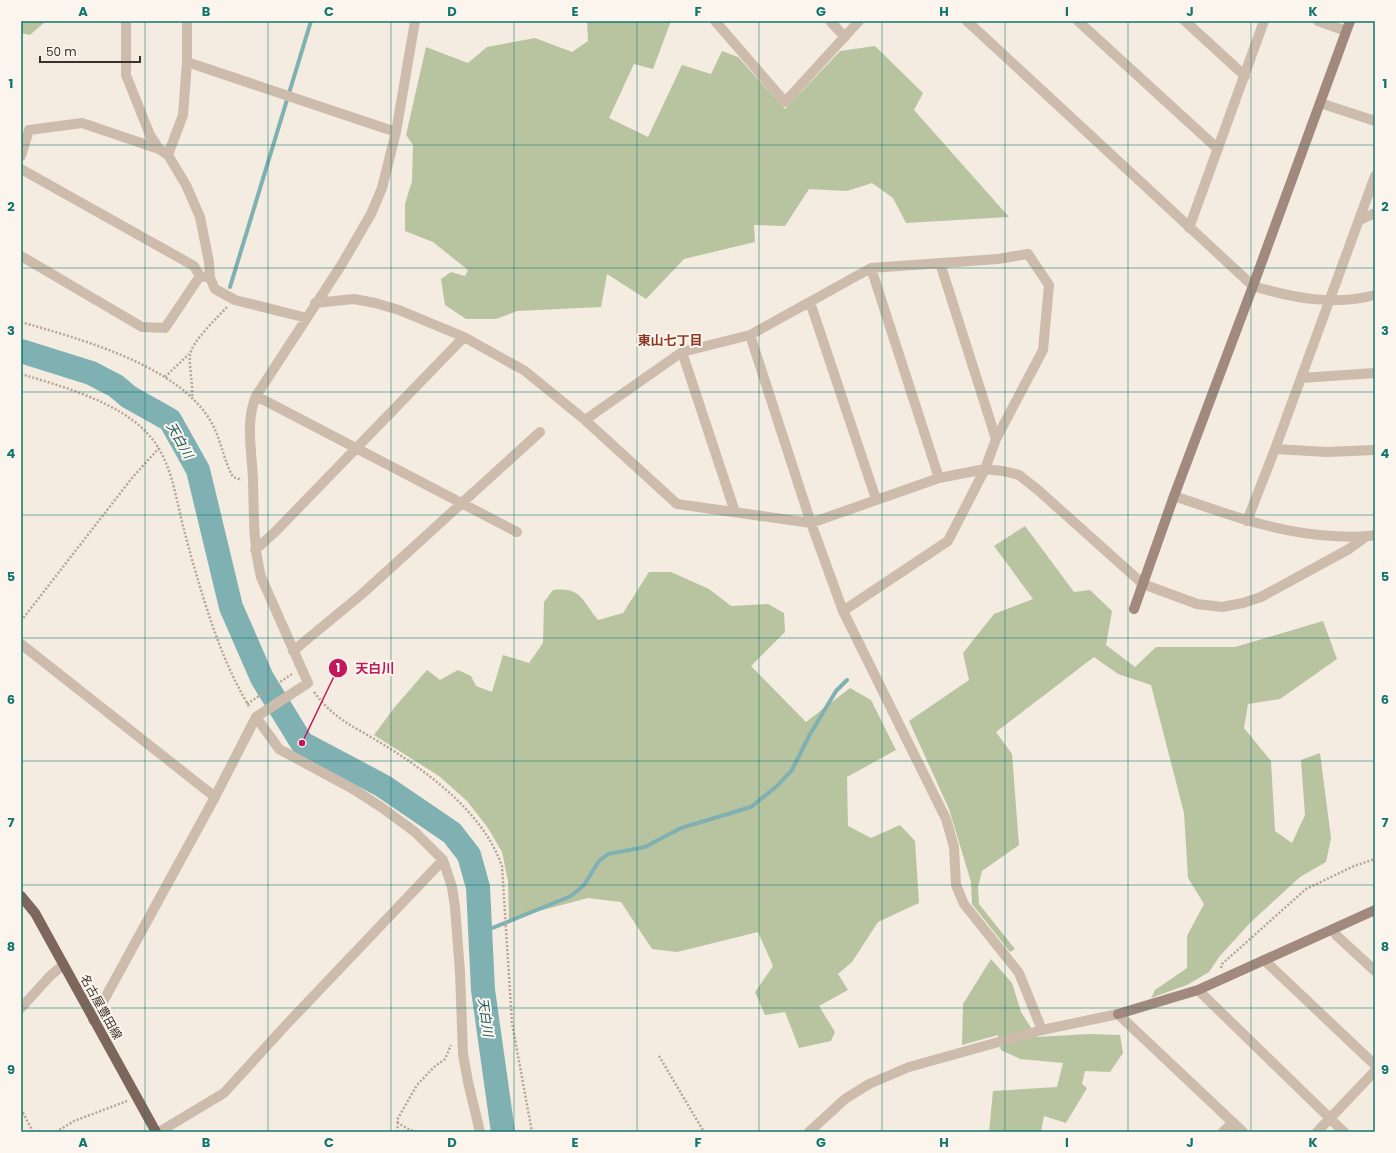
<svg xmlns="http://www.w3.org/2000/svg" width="1396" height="1153" font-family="Poppins,'Noto Sans JP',sans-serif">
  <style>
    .green { fill: #b8c4a0 }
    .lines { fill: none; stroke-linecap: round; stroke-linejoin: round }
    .stream { stroke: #7fb0b2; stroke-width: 4 }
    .river { stroke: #7fb0b2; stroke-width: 24 }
    .path { stroke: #b9a596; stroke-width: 2.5; stroke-dasharray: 2 2; stroke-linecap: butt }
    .street { stroke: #cdbbac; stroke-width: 10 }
    .secondary { stroke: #a18a7d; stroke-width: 10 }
    .primary { stroke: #7d675c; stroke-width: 10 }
    .grid { fill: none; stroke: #0f766e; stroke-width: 1; stroke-opacity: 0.55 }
    .labels { text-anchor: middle; stroke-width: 4; stroke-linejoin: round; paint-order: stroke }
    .street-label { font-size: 12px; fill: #3b302b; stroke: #fbf5ee }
    .neighbourhood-label { font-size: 13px; font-weight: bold; fill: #8c3b22; stroke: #fbf5ee }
    .water-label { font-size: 13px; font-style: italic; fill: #1f5a5e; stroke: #fbf5ee }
    .leader { fill: none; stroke: #c2185b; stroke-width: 1.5 }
    .callout-dot { fill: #c2185b; stroke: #fbf5ee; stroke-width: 1.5 }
    .mark-label { font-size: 12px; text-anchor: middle; font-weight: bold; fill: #fff }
    .callout-label { font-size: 13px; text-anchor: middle; font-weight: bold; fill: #c2185b; stroke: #fbf5ee; stroke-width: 4; stroke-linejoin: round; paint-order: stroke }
    .neatline { fill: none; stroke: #0f766e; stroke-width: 1.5 }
    .grid-label { font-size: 13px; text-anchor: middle; font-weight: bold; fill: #0f766e }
  </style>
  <rect width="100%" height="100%" fill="#f4ebe1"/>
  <path class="green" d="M21,21H46L30,35L21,33Z
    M587,21H671L653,69L634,64L609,118L648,137L682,65L711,74L722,51L738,57L785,109L840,51L875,46L923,93L914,110L1009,217L906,223L893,198L872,183L847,191L809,189L785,226L754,225L755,242L684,259L646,299L607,274L601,307L517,311L496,319H466L445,305L441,279L451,272L465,276L468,270L433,242L405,231V204L412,181L413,145L406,135L426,47L468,63L487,47L535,38L572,52L588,41Z
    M1025,526L1074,592L1090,590L1112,611L1106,645L1135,667L1156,647H1235L1323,621L1337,659L1280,699L1248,704L1244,728L1271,761L1275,831L1292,843L1305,815L1301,760L1320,753L1331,838L1326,862L1300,877L1250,923L1219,957L1209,972L1187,985L1151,998L1155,990L1187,968V936L1204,904L1188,878L1184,813L1151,685L1118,674L1094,657L996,732L1012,754L1019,845L982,871L978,887L979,904L1015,949L1010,952L972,904L971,882L949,809L909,721L969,680L963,653L994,614L1033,599L994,546Z
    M649,572H671L709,589L731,606L768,604L784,613L785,632L751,666L806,722L850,688L871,700L896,750L847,777L848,826L871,838L900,825L915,841L919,903L878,922L852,962L838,974L848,990L819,1006L835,1032L831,1041L799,1048L785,1012L765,1015L755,992L773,966L758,932L677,952L652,949L621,902L588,898L509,919L508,881L502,852L488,828L467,801L439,776L374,735L394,708L427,670L440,680L458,670L471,676L476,686L492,692L503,655L529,663L543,643L544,602L553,590C582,587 582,601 598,620L623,613Z
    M991,959L1012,983L1021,1012L1037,1037L1089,1034L1120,1035L1123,1053L1110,1072L1085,1071L1082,1084L1087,1088L1066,1123L1044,1116L1041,1132H989L993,1091L1057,1087L1063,1063L1020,1059L1001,1050L998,1035L962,1045L963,1004Z"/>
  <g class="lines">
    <path class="stream" d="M230,287L311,21
      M480,933L571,896L584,885L599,861L608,854L645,847L681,828L751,807L777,786L792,770L809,736L836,691L847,680"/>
    <path class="river" d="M21,351L91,373L116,386L129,397L170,420L198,470L231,607L262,678L302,743L383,786L452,833L469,855L478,887L483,990L503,1132"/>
    <path class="path" d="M21,322C80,339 177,365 210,420C221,438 223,459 233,477L242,480
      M21,374C58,385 104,398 135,422C170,449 173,486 183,526C187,541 191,557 196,573C209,618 225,667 250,708
      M165,377L189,354
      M192,396C193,382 189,369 190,356C190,343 218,317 227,307
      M21,621L132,478L159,448
      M314,692C336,721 352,725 381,743C428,772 483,812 502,866L512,1023L532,1132
      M247,704L292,674
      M1221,968L1222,964L1306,889L1354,866L1375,859
      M659,1056L704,1132
      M21,1109L33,1132
      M398,1123L397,1120L417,1085L434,1067L445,1059L451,1045
      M56,1132L74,1121L127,1101
      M397,1132L398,1123L410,1130L418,1132"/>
    <path class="street" d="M126,21V75L150,135L159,149L168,155L186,185L200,217L209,262L210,278L215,289L235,300L307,318
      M715,21L785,102L859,21
      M830,21L845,37
      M967,21L1253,286C1293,298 1335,306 1375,295
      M1078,21L1218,149
      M1185,21L1245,76
      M1318,21L1346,31
      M187,62L396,132
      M1320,103L1375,121
      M168,155L183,115L187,62V21
      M21,156L29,130L82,123L159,149
      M21,169L194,266L200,276L206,277
      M1360,220L1375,213
      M1189,228L1264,21
      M21,256L142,327L165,328L200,276
      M940,263L996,439
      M871,268L939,478
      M810,302L876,499
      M315,303L354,299L375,303L399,310L464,337L525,371L585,420L677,504L811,523L939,478L985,469L1003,471L1019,475L1038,490L1143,584L1197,604L1222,607L1243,603L1261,597L1349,549L1364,538
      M750,335L811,523L843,611L946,819L954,847L956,885L964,904L1019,973L1042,1030
      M682,352L735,512
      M1301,378L1375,373
      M256,396L517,532
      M585,420L682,352L750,335L871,268L998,259L1028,254L1049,285L1043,350L996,439L985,469L948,541L843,611
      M1275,449L1327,452L1375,450
      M1174,496C1227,514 1276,533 1333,536C1347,537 1361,538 1375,535
      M1247,521L1275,449L1375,176
      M255,550L276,531L464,337
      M21,644L215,797
      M293,651L362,594L540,432
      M256,717L279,749L353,789L381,807L415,832L443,860L452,887L455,907L460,972L463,1054L468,1082L480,1132
      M1333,929L1336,935L1375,971
      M1264,960L1375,1065
      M1198,990L1344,1132
      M21,1008L50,976L63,965
      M93,1020L215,797L256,717L308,683L261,577C253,545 254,513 253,480C252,452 245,422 256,396L342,264L371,214L382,188L396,132L415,21
      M159,1132L224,1093L286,1025L443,860
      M809,1132L845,1099L869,1084L909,1067L1042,1030L1118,1014L1243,1132
      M1223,1132L1233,1122
      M1317,1132L1375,1071"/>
    <path class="secondary" d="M1134,609L1174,496L1253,286L1350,21
      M1118,1014L1198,990L1375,910"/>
    <path class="primary" d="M21,896L35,913L156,1132"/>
  </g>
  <path class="grid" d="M145,21V1132M268,21V1132M391,21V1132M514,21V1132M637,21V1132M759,21V1132M882,21V1132M1005,21V1132M1128,21V1132M1251,21V1132M21,145H1375M21,268H1375M21,392H1375M21,515H1375M21,638H1375M21,761H1375M21,885H1375M21,1008H1375"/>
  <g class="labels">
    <g class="street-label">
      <text transform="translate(101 1007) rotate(61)" y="4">名古屋豊田線</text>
    </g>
    <g class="neighbourhood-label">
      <text x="670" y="345">東山七丁目</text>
    </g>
    <g class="water-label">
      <text transform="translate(180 440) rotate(60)" y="5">天白川</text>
      <text transform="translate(486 1017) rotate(82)" y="5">天白川</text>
    </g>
  </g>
  <path class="leader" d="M302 743L338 668"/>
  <g class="callout-dot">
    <circle cx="302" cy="743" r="4"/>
    <circle cx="338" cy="668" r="10"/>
  </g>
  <g class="mark-label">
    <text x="338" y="672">1</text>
  </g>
  <g class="callout-label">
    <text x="375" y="673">天白川</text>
  </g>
  <rect width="1396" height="1153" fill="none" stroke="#fbf5ee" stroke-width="44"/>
  <path d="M40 56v6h100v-6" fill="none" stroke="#3b302b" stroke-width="2"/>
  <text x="46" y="56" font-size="12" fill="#3b302b" stroke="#fbf5ee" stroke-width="3" paint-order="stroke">50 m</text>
  <rect x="22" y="22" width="1352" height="1109" class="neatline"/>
  <g class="grid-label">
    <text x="83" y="16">A</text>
    <text x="206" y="16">B</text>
    <text x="329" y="16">C</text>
    <text x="452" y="16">D</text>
    <text x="575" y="16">E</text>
    <text x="698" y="16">F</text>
    <text x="821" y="16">G</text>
    <text x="944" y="16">H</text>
    <text x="1067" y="16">I</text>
    <text x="1190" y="16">J</text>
    <text x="1313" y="16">K</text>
    <text x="11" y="88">1</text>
    <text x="1385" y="88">1</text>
    <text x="11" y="211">2</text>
    <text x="1385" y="211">2</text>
    <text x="11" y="335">3</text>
    <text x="1385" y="335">3</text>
    <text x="11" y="458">4</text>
    <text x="1385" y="458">4</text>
    <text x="11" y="581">5</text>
    <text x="1385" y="581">5</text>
    <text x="11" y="704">6</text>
    <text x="1385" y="704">6</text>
    <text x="11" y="827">7</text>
    <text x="1385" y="827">7</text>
    <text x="11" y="951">8</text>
    <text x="1385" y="951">8</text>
    <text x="11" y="1074">9</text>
    <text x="1385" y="1074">9</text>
    <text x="83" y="1147">A</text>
    <text x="206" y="1147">B</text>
    <text x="329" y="1147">C</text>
    <text x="452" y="1147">D</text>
    <text x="575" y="1147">E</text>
    <text x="698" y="1147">F</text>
    <text x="821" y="1147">G</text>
    <text x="944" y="1147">H</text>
    <text x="1067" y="1147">I</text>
    <text x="1190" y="1147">J</text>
    <text x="1313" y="1147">K</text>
  </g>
</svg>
